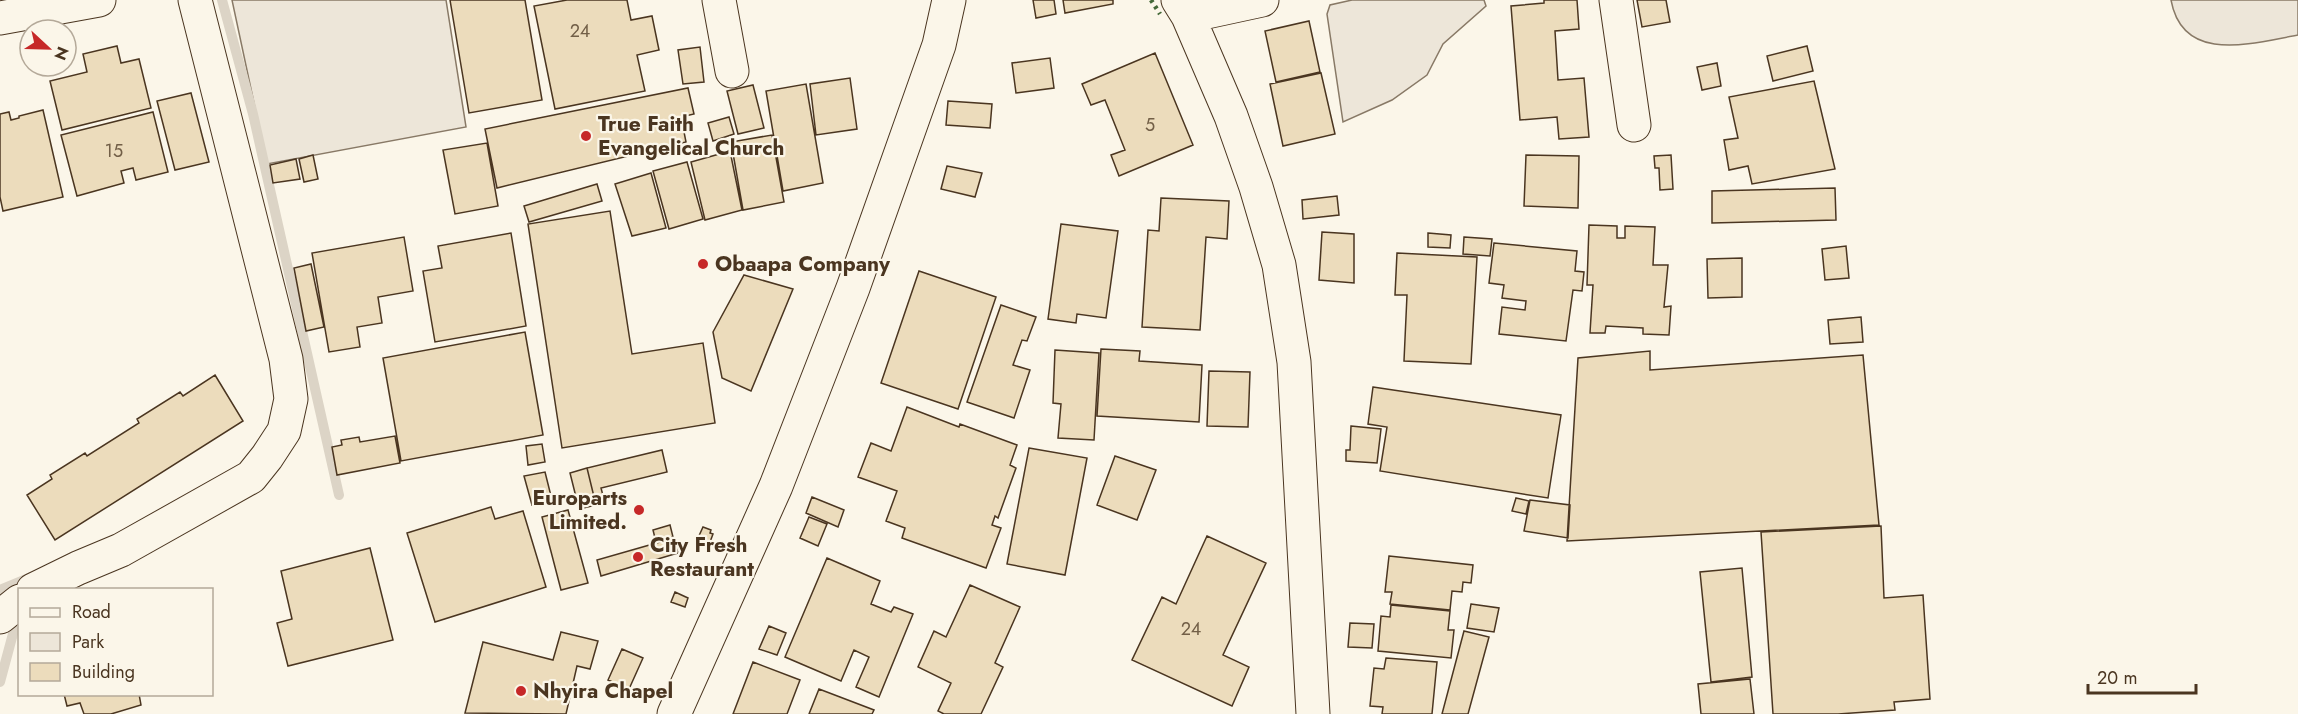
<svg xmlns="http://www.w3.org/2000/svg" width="2298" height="714" font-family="Jost,sans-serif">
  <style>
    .green { fill: #ede6d9; stroke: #887966; stroke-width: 1.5 }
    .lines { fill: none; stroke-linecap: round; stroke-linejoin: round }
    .stream { stroke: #dcd4c6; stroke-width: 10 }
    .building { fill: #ecdcbc; stroke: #4a3520; stroke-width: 1.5 }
    .street-casing { stroke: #4a3520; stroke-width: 35 }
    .street { stroke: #fbf6e9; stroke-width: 33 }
    .hedge { stroke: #436837; stroke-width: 4.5; stroke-dasharray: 3 4.5; stroke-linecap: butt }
    .poi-dot { fill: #c62828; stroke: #fbf6e9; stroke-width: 2 }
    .labels { text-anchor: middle; stroke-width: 4.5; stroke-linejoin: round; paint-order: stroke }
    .number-label { font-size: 18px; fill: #725f47 }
    .poi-label { font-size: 21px; font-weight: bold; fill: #4a3520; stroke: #fbf6e9; text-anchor: start }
  </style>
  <rect width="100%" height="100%" fill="#fbf6e9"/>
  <path class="green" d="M232,0H446L466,127L267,164Z
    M1352,0H1484L1486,6L1443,44L1427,75L1392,100L1343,122L1327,14L1330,5Z
    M2171,0H2298V35C2253,43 2183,65 2171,0Z"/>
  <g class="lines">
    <path class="stream" d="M222,0L253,114L339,495
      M0,590L31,577
      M0,682L14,630L0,620"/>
  </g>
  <path class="building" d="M450,0H525L542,100L469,113Z
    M567,0H627L631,20L652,16L659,50L637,55L645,91L555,109L534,6Z
    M1033,0H1054L1056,14L1036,18Z
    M1063,0H1113V4L1065,13Z
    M1544,0H1577L1579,29L1555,31L1558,80L1584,78L1589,137L1559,139L1557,117L1520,120L1511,6L1544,3Z
    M1637,0H1666L1670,22L1642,27Z
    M1309,21L1320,72L1276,82L1265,31Z
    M117,46L121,63L139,59L151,108L62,130L50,81L87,72L83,54Z
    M1807,46L1813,71L1773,81L1767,56Z
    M700,47L704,82L683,84L678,50Z
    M1155,53L1193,145L1119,176L1111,155L1125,150L1105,100L1091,105L1082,84Z
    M1050,58L1054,88L1016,93L1012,63Z
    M1717,63L1721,86L1702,90L1697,67Z
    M1321,73L1335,134L1283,146L1270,84Z
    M850,78L857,129L816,135L810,84Z
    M1814,81L1835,169L1752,184L1748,166L1729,170L1724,140L1738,138L1729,97Z
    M806,84L823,183L783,191L766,91Z
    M753,85L764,128L738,134L727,91Z
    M688,88L694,114L681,117L686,142L497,188L485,129Z
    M191,93L209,162L175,170L157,101Z
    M948,101L992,104L990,128L946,125Z
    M43,110L63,197L3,211L0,197V114L9,112L11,120L19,118V116Z
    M153,112L168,172L136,180L133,168L121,171L124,183L77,196L61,135Z
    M729,117L734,134L713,141L708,123Z
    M772,135L784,202L743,210L731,142Z
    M487,143L498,206L455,214L443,150Z
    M730,151L742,210L705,220L691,162Z
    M313,155L318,179L304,182L299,159Z
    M1526,155L1579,156L1578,208L1524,206Z
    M1671,155L1673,189L1660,190L1659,168H1655L1654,156Z
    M296,159L300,179L273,183L270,165Z
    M687,162L703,219L669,229L653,171Z
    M947,166L982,173L975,197L941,189Z
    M651,173L666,228L632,236L615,184Z
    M597,184L602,201L529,222L524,206Z
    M1835,188L1836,220L1712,223V191Z
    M1337,196L1339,215L1303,219L1302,200Z
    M1161,198L1229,201L1227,239L1206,237L1200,330L1142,327L1148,230L1159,231Z
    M610,211L632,354L703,343L715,423L562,448L528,224Z
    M1061,224L1118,231L1106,318L1077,314L1076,323L1048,319Z
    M1589,225L1617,226V238H1625V226L1655,227L1653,265H1668L1664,307L1671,306L1669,335L1643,334V328L1606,326L1605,333H1590L1593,285H1587Z
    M1322,232L1354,234V283L1319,280Z
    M511,233L526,326L435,342L423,271L442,268L438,246Z
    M1428,233L1451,235L1450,248L1428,247Z
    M404,237L413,291L378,297L382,323L357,327L360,347L329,352L312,253Z
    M1464,237L1492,239L1490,256L1463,254Z
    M1494,243L1577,251L1575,271L1584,272L1582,291L1573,290L1566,341L1499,334L1502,307L1525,310L1526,301L1502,298L1504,285L1489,283Z
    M1846,246L1849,278L1825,280L1822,249Z
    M1397,253L1477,257L1471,364L1404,361L1407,295H1395Z
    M1742,258V297L1708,298L1707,259Z
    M311,264L324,327L306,331L294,268Z
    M919,271L996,297L958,409L881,383Z
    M744,275L793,289L751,391L722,378L713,332Z
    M1001,305L1036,317L1027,341L1022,340L1013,365L1030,370L1014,418L967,402Z
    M1861,317L1863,342L1830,344L1828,320Z
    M525,332L543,435L401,461L383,358Z
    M1101,349L1140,351L1139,361L1202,365L1199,422L1097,416Z
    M1055,350L1099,353L1094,440L1058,438L1061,404L1053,403Z
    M1650,351V370L1863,355L1879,525L1567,541L1578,358Z
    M1209,371L1250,372L1248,427L1207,426Z
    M215,375L243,421L55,540L27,495L52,479L50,475L85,453L87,456L139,423L137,419L180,392L183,396Z
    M1373,387L1561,415L1548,498L1380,471L1387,427L1368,424Z
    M907,407L959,427L960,424L1017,445L1010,465L1016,468L998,518L995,516L992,525L1001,528L986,568L902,538L905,528L886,521L897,491L858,477L871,443L891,451Z
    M1351,426L1381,429L1377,463L1346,461V450H1350Z
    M395,436L400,463L337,475L332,447L342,445L341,440L359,437L360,442Z
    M542,444L545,462L528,465L526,446Z
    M1029,448L1087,458L1065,575L1007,564Z
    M662,450L667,472L601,488L605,503L596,505L587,468Z
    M1115,456L1156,470L1137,520L1097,505Z
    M587,468L596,505L579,509L570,473Z
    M545,472L552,500L532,505L524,476Z
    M812,497L844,510L838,527L806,513Z
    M1516,498L1529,501L1526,514L1512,511Z
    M1530,500L1570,505L1568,538L1524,531Z
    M491,507L495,519L523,511L546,587L435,622L407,533Z
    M568,510L588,583L561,590L542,517Z
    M809,517L827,524L818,546L800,538Z
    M670,525L673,537L656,542L653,530Z
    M1881,526L1884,598L1923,595L1930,699L1894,702L1895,710L1838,714H1773L1761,532Z
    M703,527L711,530L710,533L713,534L710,542L698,538Z
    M1207,536L1266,563L1223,655L1249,667L1232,706L1132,660L1162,597L1176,604Z
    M674,538L678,553L601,576L597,560Z
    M370,548L393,640L288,666L277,623L292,619L281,571Z
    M1389,556L1473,565L1471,583L1463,582L1462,592L1452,591L1450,610L1390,604L1392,592H1385Z
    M827,558L880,581L871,604L891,612L894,607L913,614L879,697L856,687L869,657L854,650L841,681L785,657Z
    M1742,568L1752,677L1711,682L1700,572Z
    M970,585L1020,607L995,663L1003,667L981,714H944L938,711L951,683L918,667L934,631L946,637Z
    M675,592L688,598L685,607L671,602Z
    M1471,604L1499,608L1494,632L1467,628Z
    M1391,605L1450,611L1448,630H1454L1451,658L1378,651L1381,616L1390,617Z
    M1350,623L1374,624L1372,648L1348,647Z
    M769,626L786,633L777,655L759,649Z
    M1464,631L1489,637L1468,714H1442Z
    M561,632L598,641L590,669L577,666L566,714L465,713L483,642L553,660Z
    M622,649L643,658L629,689L608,680Z
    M1386,658L1437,662L1432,714H1382L1383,707L1370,706L1374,668L1384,669Z
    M753,662L800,680L787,714H733Z
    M1750,679L1754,714H1701L1698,684Z
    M819,689L874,710L872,714H809Z
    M64,694H139L141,705L111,714H84L80,703L67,706Z"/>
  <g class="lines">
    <g class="street-casing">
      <path id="street" d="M719,0L732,71
        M1178,0L1188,16L1231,116L1256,187L1279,265L1294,362L1313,714
        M1616,0L1634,125
        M1188,16L1262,0
        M0,18L99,0
        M33,590L78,568L121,550L251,477L267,457L284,431L291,399L286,359L195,0
        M0,617L20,601
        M674,714L776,486L853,288L939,45L949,0"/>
    </g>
    <use href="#street" class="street"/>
    <path class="hedge" d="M1151,0L1160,14"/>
  </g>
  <g class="poi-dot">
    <circle cx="586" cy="136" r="6"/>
    <circle cx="703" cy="264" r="6"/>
    <circle cx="639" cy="510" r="6"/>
    <circle cx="638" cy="557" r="6"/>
    <circle cx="521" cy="691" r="6"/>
  </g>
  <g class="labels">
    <g class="number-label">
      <text x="580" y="37">24</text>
      <text x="1150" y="131">5</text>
      <text x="114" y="157">15</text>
      <text x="1191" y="635">24</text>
    </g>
    <g class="poi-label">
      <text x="598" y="131">True Faith<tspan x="598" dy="24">Evangelical Church</tspan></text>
      <text x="715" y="271">Obaapa Company</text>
      <text x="627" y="505" text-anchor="end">Europarts<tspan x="627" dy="24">Limited.</tspan></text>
      <text x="650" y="552">City Fresh<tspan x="650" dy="24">Restaurant</tspan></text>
      <text x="533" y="698">Nhyira Chapel</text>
    </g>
  </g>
  <rect x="18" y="588" width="195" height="108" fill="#fbf6e9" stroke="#b4a999" stroke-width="1.5"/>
  <rect x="30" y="608" width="30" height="9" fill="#fbf6e9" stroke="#b4a999" stroke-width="1.5"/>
  <text x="72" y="618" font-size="18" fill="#4a3520">Road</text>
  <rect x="30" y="633" width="30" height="18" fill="#ede6d9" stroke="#b4a999" stroke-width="1.5"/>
  <text x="72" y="648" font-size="18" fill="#4a3520">Park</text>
  <rect x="30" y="663" width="30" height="18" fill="#ecdcbc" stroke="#b4a999" stroke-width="1.5"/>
  <text x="72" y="678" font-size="18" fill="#4a3520">Building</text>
  <g transform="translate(48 48) rotate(112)"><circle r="28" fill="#fbf6e9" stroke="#b4a999" stroke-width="1.5"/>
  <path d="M0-4.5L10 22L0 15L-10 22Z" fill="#c62828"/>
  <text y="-9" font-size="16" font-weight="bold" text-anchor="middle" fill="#4a3520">N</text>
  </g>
  <path d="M2088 684v9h108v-9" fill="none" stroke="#4a3520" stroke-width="3"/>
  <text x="2097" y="684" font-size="18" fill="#4a3520" stroke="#fbf6e9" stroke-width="4.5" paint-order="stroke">20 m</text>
</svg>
